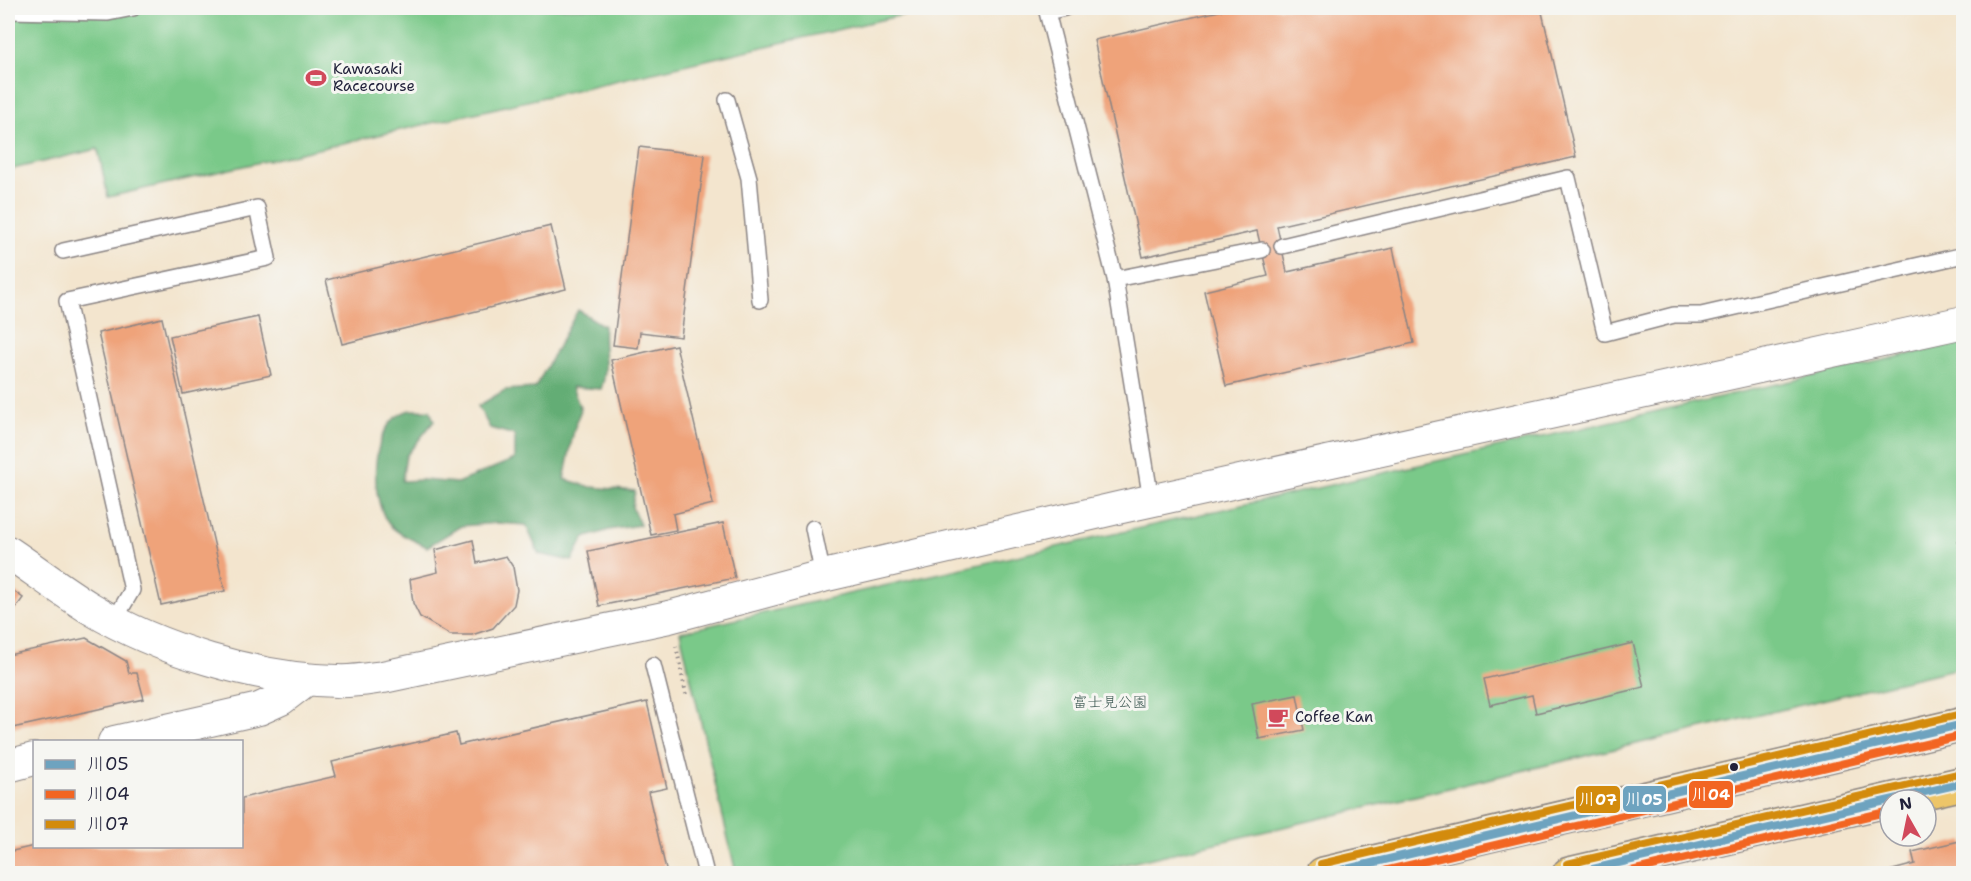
<svg xmlns="http://www.w3.org/2000/svg" width="1971" height="881" font-family="'Shantell Sans','Klee One',sans-serif">
  <style>
    .green { fill: #7ac989; stroke: #4e7662; stroke-width: 1.5 }
    .forest { fill: #63ad75; stroke: #426858; stroke-width: 1.5 }
    .building { fill: #efa37a }
    .lines { fill: none; stroke-linecap: round; stroke-linejoin: round }
    .service-casing { stroke: #8a8484; stroke-width: 18 }
    .minor-casing { stroke: #8a8484; stroke-width: 34 }
    .trunk-casing { stroke: #8a8484; stroke-width: 36 }
    .path { stroke: #8a8484; stroke-width: 4; stroke-dasharray: 1.5 4.5; stroke-linecap: butt }
    .service { stroke: #fff; stroke-width: 15 }
    .minor { stroke: #fff; stroke-width: 32 }
    .trunk { stroke: #edc569; stroke-width: 33 }
    .bus-1-casing { stroke: #f6f6f2; stroke-width: 12 }
    .bus-2-casing { stroke: #f6f6f2; stroke-width: 12 }
    .bus-3-casing { stroke: #f6f6f2; stroke-width: 12 }
    .bus-1 { stroke: #6ea3bf; stroke-width: 8 }
    .bus-2 { stroke: #f26522; stroke-width: 8 }
    .bus-3 { stroke: #d38b0c; stroke-width: 8 }
    .bus-dot { fill: #22223b; stroke: #f6f6f2; stroke-width: 2 }
    .labels { text-anchor: middle; stroke-width: 6; stroke-linejoin: round; paint-order: stroke }
    .poi-label { font-size: 15px; fill: #22223b; stroke: #f6f6f2; text-anchor: start }
    .park-label { font-size: 15px; fill: #415c56; stroke: #f6f6f2 }
    .line-badge { stroke: #f6f6f2; stroke-width: 2 }
    .badge-label { font-size: 16px; text-anchor: middle; font-weight: bold; fill: #fff }
  </style>
  <rect width="100%" height="100%" fill="#f6f6f2"/>
  <filter id="ink" filterUnits="userSpaceOnUse"><feTurbulence type="fractalNoise" baseFrequency=".0167" numOctaves="2"/><feDisplacementMap in="SourceGraphic" scale="12" xChannelSelector="R" yChannelSelector="G"/><feConvolveMatrix kernelMatrix="1 2 1 2 8 2 1 2 1" color-interpolation-filters="sRGB"/></filter>
  <filter id="wash" filterUnits="userSpaceOnUse"><feTurbulence type="fractalNoise" baseFrequency=".008" numOctaves="4" result="noise"/><feDisplacementMap in="SourceGraphic" scale="24" xChannelSelector="R" yChannelSelector="G"/><feGaussianBlur stdDeviation="1.35" result="paint"/><feColorMatrix in="noise" values="0 0 0 0 0 0 0 0 0 0 0 0 0 0 0 0 0 1.4 0 .05"/><feComposite in="paint" operator="in"/></filter>
  <g filter="url(#wash)">
    <rect width="100%" height="100%" fill="#f3e5ce"/>
    <path class="green" d="M8,8H933L108,197L98,149L8,170Z
      M1963,342V667L1088,873H736L680,632Z"/>
    <path class="forest" d="M578,310L604,326C601,350 610,366 601,389L572,387L581,410C571,431 570,456 564,479L591,487L635,491L632,507L640,525L609,530L584,538L572,561L539,554L526,525L498,523L461,526L427,547C416,541 395,533 388,523C369,495 369,424 407,411C413,409 423,411 430,410L434,421L406,456L402,481L423,480L457,483L515,459V435L490,428L478,406L505,390L535,388Z"/>
    <g id="blocks">
      <path class="building" d="M1232,8H1541L1576,157L1277,226L1287,272L1393,248L1414,343L1226,386L1204,291L1268,276L1257,231L1143,257L1094,40Z
        M639,147L705,155L681,337L640,332L638,348L613,345Z
        M551,226L566,289L342,344L326,280Z
        M258,317L271,375L183,394L170,336Z
        M162,318L225,591L161,605L98,333Z
        M676,345L713,504L673,514L676,530L651,535L611,360Z
        M723,523L735,578L599,606L588,551Z
        M473,540L477,563L506,556L513,567L517,590L514,605L493,628L472,635H450L420,617L413,603L410,579L438,572L435,550Z
        M8,587L23,598L8,619Z
        M86,638L126,661L129,673H137L144,699L8,729V655Z
        M1633,643L1644,687L1536,713L1532,695L1490,705L1484,679Z
        M1297,695L1304,730L1259,739L1252,704Z
        M647,702L667,788L648,792L667,874H8V852L34,846H242V798L336,776L332,762L456,733L459,745Z
        M1964,840V874H1878L1915,864L1912,852Z"/>
    </g>
  </g>
  <g filter="url(#ink)">
    <use href="#blocks" fill-opacity="0" stroke="#8a8484" stroke-width="1.5"/>
    <g class="lines">
      <g class="service-casing">
        <path id="service" d="M1065,8L1047,12L1115,279L1151,500
          M8,11L108,13L133,8
          M727,100L749,178L760,300
          M1282,246L1568,178L1605,333L1674,315H1701L1964,255
          M63,251L257,208L268,258L67,301L132,590L114,621
          M1115,279L1262,250
          M813,528L823,576
          M653,665L706,874"/>
      </g>
      <g class="minor-casing">
        <path id="minor" d="M8,552C35,570 62,591 90,608C159,650 257,679 337,681C352,682 368,679 383,677L669,617L823,576L1122,507L1964,322
          M114,742L259,709L281,699L307,679
          M8,766L34,759"/>
      </g>
      <g class="trunk-casing">
        <path id="trunk" d="M1890,800L1964,783
          M1323,874L1964,724
          M1569,874L1890,800"/>
      </g>
      <path class="path" d="M1958,540L1964,561
        M676,646L686,694"/>
      <use href="#service" class="service"/>
      <use href="#minor" class="minor"/>
      <use href="#trunk" class="trunk"/>
      <g class="bus-1-casing">
        <path id="bus-1" d="M1890,800L1964,783
          M1325,874L1964,724
          M1571,874L1890,800"/>
      </g>
      <g class="bus-2-casing">
        <path id="bus-2" d="M1371,874L1964,735
          M1618,874L1890,811"/>
      </g>
      <g class="bus-3-casing">
        <path id="bus-3" d="M1888,790L1962,773
          M1321,864L1962,714
          M1567,864L1888,790"/>
      </g>
      <use href="#bus-1" class="bus-1"/>
      <use href="#bus-2" class="bus-2"/>
      <use href="#bus-3" class="bus-3"/>
    </g>
  </g>
  <defs>
    <g id="stadium-bare" transform="scale(1.62)"><path d="M0-5a6.5 5 0 1 0 0 10a6.5 5 0 1 0 0-10ZM-3.5-1.8h7v3.6h-7Z" fill="#d1495b" stroke="#f6f6f2" stroke-width="2.5" paint-order="stroke"/></g>
    <g id="cafe-bare" transform="scale(1.62)"><path d="M-5.5-4.5H6V0H3Q3 3.5 0 3.5H-2.5Q-5.5 3.5-5.5 0ZM3-3.2v2h1.7v-2ZM-6 4.5H4V6H-6Z" fill="#d1495b" stroke="#f6f6f2" stroke-width="2.5" paint-order="stroke"/></g>
  </defs>
  <g fill-rule="evenodd">
    <use href="#stadium-bare" x="316" y="78"/>
    <use href="#cafe-bare" x="1278" y="717"/>
  </g>
  <circle class="bus-dot" cx="1734" cy="767" r="5"/>
  <g class="labels">
    <g class="poi-label">
      <text x="333" y="74">Kawasaki<tspan x="333" dy="17">Racecourse</tspan></text>
      <text x="1295" y="722">Coffee Kan</text>
    </g>
    <g class="park-label">
      <text x="1110" y="707">富士見公園</text>
    </g>
  </g>
  <g class="line-badge">
    <rect x="1688" y="780" width="46" height="29" rx="6" fill="#f26522"/>
    <rect x="1622" y="785" width="45" height="28" rx="6" fill="#6ea3bf"/>
    <rect x="1575" y="785" width="46" height="29" rx="6" fill="#d38b0c"/>
  </g>
  <g class="badge-label">
    <text x="1711" y="800">川04</text>
    <text x="1644" y="805">川05</text>
    <text x="1598" y="805">川07</text>
  </g>
  <rect width="1971" height="881" fill="none" stroke="#f6f6f2" stroke-width="30"/>
  <rect x="33" y="740" width="210" height="108" fill="#f6f6f2" stroke="#a1a1a9" stroke-width="1.5"/>
  <rect x="45" y="760" width="30" height="9" fill="#6ea3bf" stroke="#a1a1a9" stroke-width="1.5"/>
  <text x="87" y="770" font-size="18" fill="#22223b">川05</text>
  <rect x="45" y="790" width="30" height="9" fill="#f26522" stroke="#a1a1a9" stroke-width="1.5"/>
  <text x="87" y="800" font-size="18" fill="#22223b">川04</text>
  <rect x="45" y="820" width="30" height="9" fill="#d38b0c" stroke="#a1a1a9" stroke-width="1.5"/>
  <text x="87" y="830" font-size="18" fill="#22223b">川07</text>
  <g transform="translate(1908 818) rotate(351)"><circle r="28" fill="#f6f6f2" stroke="#a1a1a9" stroke-width="1.5"/>
  <path d="M0-4.5L10 22L0 15L-10 22Z" fill="#d1495b"/>
  <text y="-9" font-size="16" font-weight="bold" text-anchor="middle" fill="#22223b">N</text>
  </g>
</svg>
